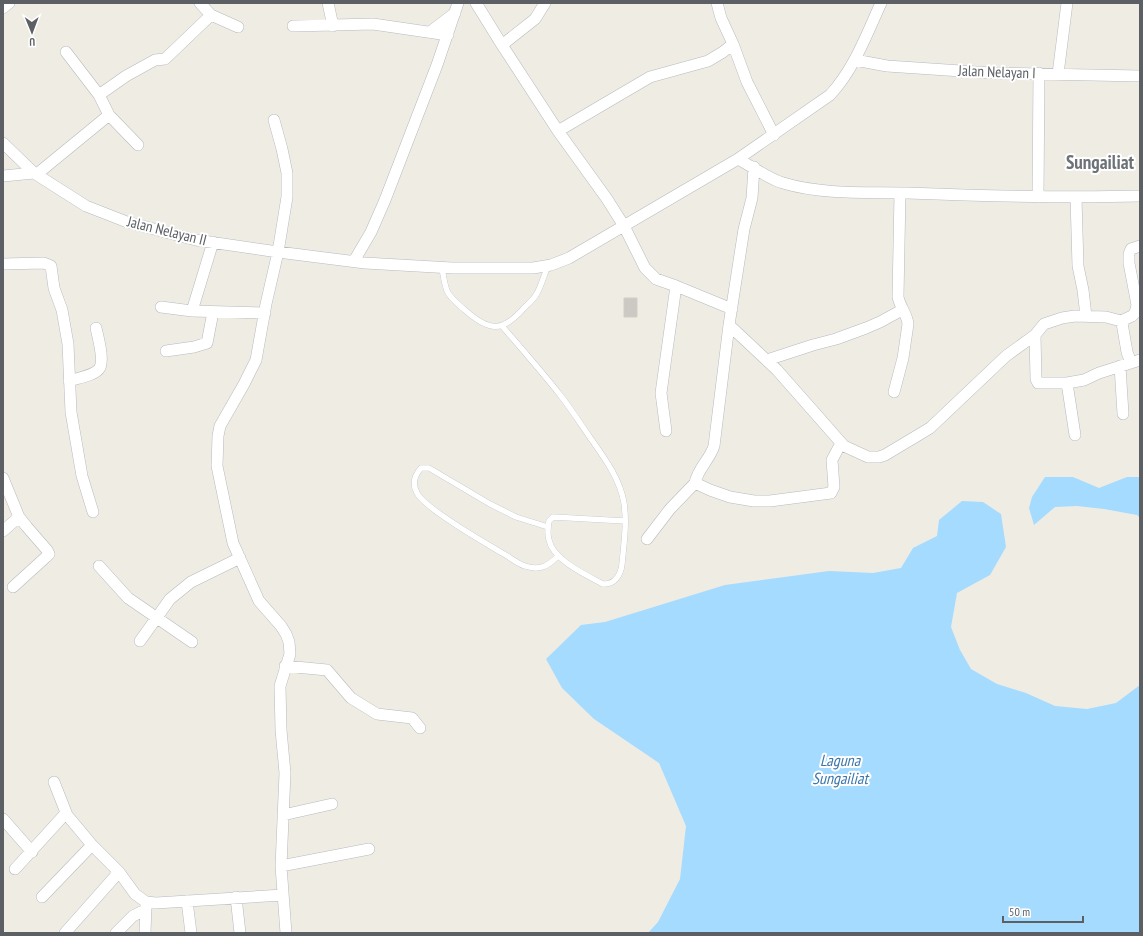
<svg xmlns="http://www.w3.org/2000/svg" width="1143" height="936" font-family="'PT Sans Narrow',sans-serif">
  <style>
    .water { fill: #a4dbff }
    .building { fill: #ccc8c3; stroke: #d4cdc2 }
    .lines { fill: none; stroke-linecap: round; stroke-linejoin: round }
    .service-casing { stroke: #b6babe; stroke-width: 6 }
    .minor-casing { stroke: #b6babe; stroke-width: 12 }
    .service { stroke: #fff; stroke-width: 5.5 }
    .minor { stroke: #fff; stroke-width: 11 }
    .labels { text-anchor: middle; stroke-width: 4; stroke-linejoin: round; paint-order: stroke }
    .street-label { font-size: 15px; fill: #5c6065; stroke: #fff }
    .water-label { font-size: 16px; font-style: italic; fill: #3c76aa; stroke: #fff }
    .district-label { font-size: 19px; font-weight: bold; fill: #6d7277; stroke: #fff }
  </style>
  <rect width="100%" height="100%" fill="#efece4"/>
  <path class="water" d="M1045,477H1073L1099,488L1127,477H1140V518L1137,515L1104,509L1077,506L1055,507L1034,525L1029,508L1032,497Z
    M962,501L983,502L1001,514L1006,547L990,575L957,593L951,627L960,650L971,669L997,684L1026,693L1055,706L1087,709L1116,703L1140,685V933H648L658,922L680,879L686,826L659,763L594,719L562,688L546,659L581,625L605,622L725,585L829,571L873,573L901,568L913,548L937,536L939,520Z"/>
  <path class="building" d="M624,298H637V317H624Z"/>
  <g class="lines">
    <g class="service-casing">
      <path id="service" d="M442,268C446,294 446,294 466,311C490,332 503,332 524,308C528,304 533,300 536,295C541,287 544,275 548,266
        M502,326C522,349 542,372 561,396C571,409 580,423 589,436C603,456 620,478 624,503C627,523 624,544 622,564C621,574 615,585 603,584C586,575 553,560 549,540C547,534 548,527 549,521L553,517L625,521
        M548,527L516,517L490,504L429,468H421C414,476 412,484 417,493C425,509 487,544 504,554C511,558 518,564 525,566C540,571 548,566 558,556"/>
    </g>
    <g class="minor-casing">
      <path id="minor" d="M328,3L333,26
        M476,3L502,45L558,131L607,199L624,226L645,268L656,279L676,286L661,393L666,431
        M717,3L721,18L733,44L747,82L774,135
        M3,8L9,3
        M211,15L238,27
        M293,26L373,24L448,35
        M430,32L455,13
        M502,45L535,19L545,3
        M66,52L99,95
        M855,60L887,66L991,73L1140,76
        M1058,74L1067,3
        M109,115L99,95L126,76L155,60L165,59L211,15L200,3
        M274,120L282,149L287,173V197L278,252L266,304L256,360L244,384L220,426L218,436L217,466L233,543L259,601L281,626L286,634L289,642L290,654L280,686L281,730L285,773L281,866L286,933
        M558,131L650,77L708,61L723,52L733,44
        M3,143L34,173L86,206L127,222L196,240L278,252L365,263L452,268H533L551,265L569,258L738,159L830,95C854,69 866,36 881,3
        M738,159C753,167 767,178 783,183C824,195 865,192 907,193C985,196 1062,198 1140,196
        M754,167L752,198L744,229L729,325L714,446C710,459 697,470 695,483L710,490L730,497L754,501H770L831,493L834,487L832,460L841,443
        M37,174L109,115L138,145
        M3,176L34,173
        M1038,197L1039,73
        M1076,198L1078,266L1083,290L1086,316
        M354,261L371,232L385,200L437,65L458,3
        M3,264L44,263L51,266L54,288L62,310L68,344L71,412L82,476L93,512
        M676,286L732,309
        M161,307L192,311L265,313
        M192,311L213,242
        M1121,321L1122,323L1127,352L1131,363
        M729,325L777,370L844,446L868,457H879L885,455L930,428L1006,356L1035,335L1044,324L1062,318L1075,316L1106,317L1121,321L1132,316L1135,313L1137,305L1129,263V254L1131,249L1140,246
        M1035,335L1036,379L1038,383H1067L1084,380L1099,373L1140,360
        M166,351L194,347L207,343L213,312
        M767,360L813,345L836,339L866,328L880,322L902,310
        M1120,366L1123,414
        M69,381C78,378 93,376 99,369C105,362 98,337 96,328
        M1067,383L1075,435
        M894,392L903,358L908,324C907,314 900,307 898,297L900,193
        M3,478L19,517L27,527L47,550L49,554L46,557L13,587
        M3,531L19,517
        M647,539L670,509L695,483
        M99,566L128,598L192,642
        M140,641L170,599L191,582L240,558
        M285,666L327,670L351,698L377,714L412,718L420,728
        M54,782L67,815L92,845L119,872L135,894L146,902L156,903L283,895
        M283,815L332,804
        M3,819L32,852
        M281,866L369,849
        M15,869L66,813
        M42,897L92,845
        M236,897L240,933
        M187,901L191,933
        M65,933L119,872
        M116,933L133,916L145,910
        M145,933L146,905"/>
    </g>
    <use href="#service" class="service"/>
    <use href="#minor" class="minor"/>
  </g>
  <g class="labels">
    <g class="street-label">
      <text transform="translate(997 72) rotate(2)" y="5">Jalan Nelayan I</text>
      <text transform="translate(167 231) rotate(14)" y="5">Jalan Nelayan II</text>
    </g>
    <g class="water-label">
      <text x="840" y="766">Laguna<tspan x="840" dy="18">Sungailiat</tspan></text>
    </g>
    <g class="district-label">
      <text x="1100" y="169">Sungailiat</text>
    </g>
  </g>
  <rect width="1143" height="936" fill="none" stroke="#5c6065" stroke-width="8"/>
  <g transform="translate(32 32) rotate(179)" stroke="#ffffff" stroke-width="3" paint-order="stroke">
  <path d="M0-3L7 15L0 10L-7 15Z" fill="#5c6065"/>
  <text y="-6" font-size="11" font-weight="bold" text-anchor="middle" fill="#5c6065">U</text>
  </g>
  <path d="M1003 916v6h80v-6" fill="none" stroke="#5c6065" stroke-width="2"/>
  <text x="1009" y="916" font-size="12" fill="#5c6065" stroke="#ffffff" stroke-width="3" paint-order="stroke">50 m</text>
</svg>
